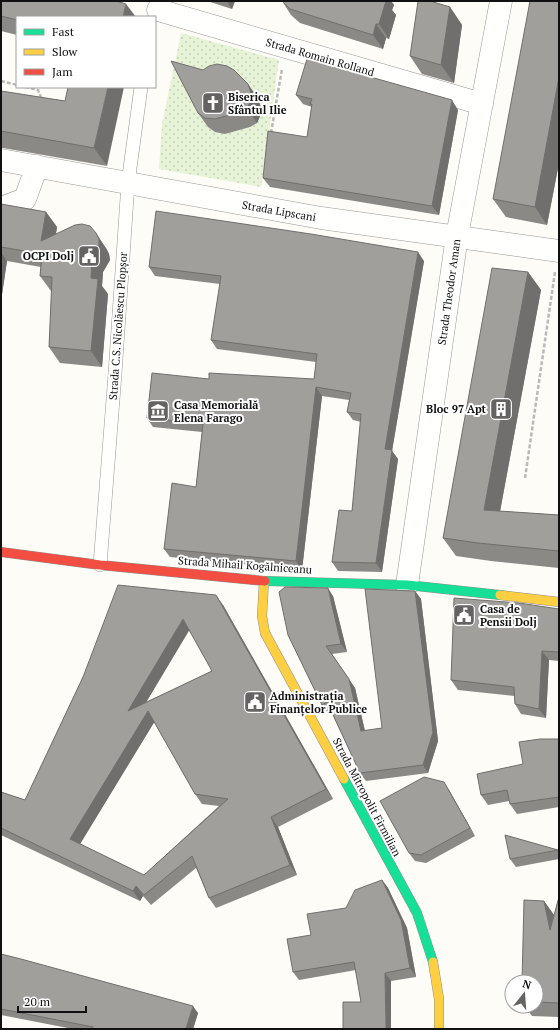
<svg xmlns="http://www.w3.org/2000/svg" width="560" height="1030" font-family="'PT Serif',serif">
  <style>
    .green { fill: url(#green-dots) }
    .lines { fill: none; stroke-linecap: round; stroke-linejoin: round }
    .lane-casing { stroke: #979795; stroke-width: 14 }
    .street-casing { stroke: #979795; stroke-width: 23 }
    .fast-casing { stroke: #8e8d8b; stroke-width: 10 }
    .slow-casing { stroke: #8e8d8b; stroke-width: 10 }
    .jam-casing { stroke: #8e8d8b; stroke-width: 10 }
    .path { stroke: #b9b9b8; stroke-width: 2.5; stroke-dasharray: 4 2; stroke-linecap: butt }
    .lane { stroke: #fffffe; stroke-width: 13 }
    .street { stroke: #fffffe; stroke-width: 22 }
    .fast { stroke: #16e098; stroke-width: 9 }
    .slow { stroke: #ffcf43; stroke-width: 9 }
    .jam { stroke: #f24e42; stroke-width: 9 }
    .wall { fill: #8a8986; fill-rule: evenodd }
    .shaded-wall { fill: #716f6d }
    .building { fill: #a19f9c; stroke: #716f6d; fill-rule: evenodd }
    .labels { text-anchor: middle; stroke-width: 4; stroke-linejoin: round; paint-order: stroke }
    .street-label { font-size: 11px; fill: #111; stroke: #fff }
    .poi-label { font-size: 11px; font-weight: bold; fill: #111; stroke: #fff; text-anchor: start }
  </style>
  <defs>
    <pattern id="green-dots" width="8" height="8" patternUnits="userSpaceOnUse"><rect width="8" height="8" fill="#e7f3d7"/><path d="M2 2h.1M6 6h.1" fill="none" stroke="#c5cfb8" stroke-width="1.8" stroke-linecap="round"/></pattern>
  </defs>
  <rect width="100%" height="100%" fill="#fdfcf7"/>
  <path class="green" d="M181,33L279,60L261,187L159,169L162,124Z"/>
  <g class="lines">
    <g class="lane-casing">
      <path id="lane" d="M100,565L115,374L128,183L141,87"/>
    </g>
    <g class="street-casing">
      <path id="street" d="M158,10L482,104
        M1,160L321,218L559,251
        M1,208L25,199L37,166
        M407,585L457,236L501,1"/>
    </g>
    <g class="fast-casing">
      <path id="fast" d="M265,581L407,585L500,595
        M344,779L417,913L433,962"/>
    </g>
    <g class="slow-casing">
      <path id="slow" d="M264,581L262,616L265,633L344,779
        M500,595L559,602
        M433,962L439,999V1029"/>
    </g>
    <g class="jam-casing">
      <path id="jam" d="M1,552L100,565L265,581"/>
    </g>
    <path class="path" d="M1,81L17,85
      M25,87L38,90L42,100
      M271,133L282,69
      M525,478L555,272"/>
    <use href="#lane" class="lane"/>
    <use href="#street" class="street"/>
    <use href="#fast" class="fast"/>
    <use href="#slow" class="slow"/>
    <use href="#jam" class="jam"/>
  </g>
  <path class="wall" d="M1,1L17,17V35L1,31Z
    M207,1H235L232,9Z
    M282,1H391L394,5L392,10L396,15L389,39L386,38L383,49L300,23L291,15Z
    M559,1V163L547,225L506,217L493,199Z
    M450,7L462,25L454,83L422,74L410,56Z
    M203,70L258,98L261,108V114L257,123L250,127L225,134L215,132L208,127L198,113Z
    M1,91L65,101L107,166L3,148H1Z
    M296,95L458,110L439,215L270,187L263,178L307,137L312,107L303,104Z
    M1,204L46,212L57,227L56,234L106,248L109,254L110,260L103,272L102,286L108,294L102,367L60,363L49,347L52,291H51L40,276L41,267L7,261L1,301Z
    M424,261L392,451L398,459L382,572L338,571L332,562L352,511L361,422L353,420L347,412L349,400L322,396L302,570L170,557L164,549L196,487L202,432L153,427L147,418L209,379H314L316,362L217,349L211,340L220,284L155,276L149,267Z
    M528,272L541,290L500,511L559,515V568L491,561L456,556L443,538Z
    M415,591L421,599L438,741L428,773L366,781L360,773L331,711L328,713L322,705L288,635L333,596L347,652L332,654L355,688L365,731L382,728Z
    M223,605L333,799L278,827L297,875L216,908L209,898L196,868L151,905L143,896L140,901L1,835V792L25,800L83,677ZM189,630L212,671L146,702ZM154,722L195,794L202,804L219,806L144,875L80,844Z
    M559,609V661L549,660L546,718L521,714L515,704L514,696L458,690L451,680Z
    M559,739V807L517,814L510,804L509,801L488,805L481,795L523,764Z
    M449,790L475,836L426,863L415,861L409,853Z
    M558,850L559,852V859L516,867L510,859Z
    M382,880L388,888L407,928L416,977L391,981L361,1002L356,970L299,980L293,972L311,935Z
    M559,897V1017L532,1016L524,1006H536V982L544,901L554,915Z
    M1,954L198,1013L193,1029H73L1,1015Z"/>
  <path class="shaded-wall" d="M227,1H235L232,9Z
    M382,1H391L394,5L392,10L396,15L389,39L379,24Z
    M126,4L136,17H123Z
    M450,7L462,25L454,83L441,65Z
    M376,24L386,38L383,49L373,35Z
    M559,77V163L547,225L535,207Z
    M248,84L258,98L261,108V114L257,123L247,109Z
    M108,87H124L107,166L94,148Z
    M452,100L458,110L439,215L432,206Z
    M46,212L57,227L52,256L41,241Z
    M96,233L106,248L109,254L110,260L103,272L102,286L108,294L102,367L91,351V278L92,257Z
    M1,252L7,261L1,301Z
    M418,252L424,261L392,451L398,459L382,572L376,563L385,449Z
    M528,272L541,290L497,528L484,510Z
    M316,387L322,396L302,570L296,561Z
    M328,588L333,596L347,652L341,644Z
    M415,591L421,599L438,741L428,773L423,765Z
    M216,595L223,605L333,799L326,789Z
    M183,619L190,629L135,721L128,711Z
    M326,646L355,688L367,740L361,731Z
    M542,651L549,660L546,718L539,709Z
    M148,711L155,721L77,849L70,839Z
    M444,782L449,790L475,836L470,828Z
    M271,817L278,827L297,875L290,865Z
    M382,880L388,888L407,928L416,977L410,968Z
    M136,886L143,896L140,901L133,891Z
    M544,901L554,915L550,930Z
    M385,973L391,981V1029H386Z
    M193,1006L198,1013L193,1029H186Z"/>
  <path class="building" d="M1,1H116L126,4L123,17H17V20L1,16Z
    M282,1H386L379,24H376L373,35L290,9Z
    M418,1H430L450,7L441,65L410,56Z
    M530,1H559V77L535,207L493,199Z
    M307,59L452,100L432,206L263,178L268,131L307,137L312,104H310L312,99L296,95Z
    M171,61L203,70L209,66L217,64L227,66L234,70L248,84L251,93V100L247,109L240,112L215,119L205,118L198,113Z
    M68,87H108L94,148L1,131V91L65,101Z
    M1,204L46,212L41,241L75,225L82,224L90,226L96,233L99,239V245L92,257L91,278L98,279L91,351L49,347L52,277L40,276L42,254L1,247Z
    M156,211L311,234L418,252L385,449L392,450L376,563L332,562L339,510L352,511L361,414L347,412L351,393L316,387L296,561L164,549L172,483L196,487L203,424L147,418L152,373L209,379V373L314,379L317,354L211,340L221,276L149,267Z
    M492,268L528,272L484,510L559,515V551L478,543L443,538Z
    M118,585L216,595L326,789L271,817L290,865L209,898L192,856L144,895L136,886L133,891L1,828V792L25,800L83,677ZM183,619L212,671L128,711ZM148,711L195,794L228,799L144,875L70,839Z
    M285,587L328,588L341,644L326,646L349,679L361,731L382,728L365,589L415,591L433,732L423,765L360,773L327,702L322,705L288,635L279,592Z
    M454,598L519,603L559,609V652L542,651L539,709L515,704L514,687L451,680Z
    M540,739H559V797L510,804L507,790L481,795L477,774L523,764L519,742Z
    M424,777L444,782L470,828L421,855L409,853L380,801Z
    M505,835L558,850L510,859Z
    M382,880L401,920L410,968L385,973L386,1029H343V1002H361L354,962L293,972L287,939L311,935L307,914L346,908L355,890Z
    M559,897V1003L536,1002V982H522L524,900L544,901L550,930Z
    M1,954L21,959L193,1006L186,1029H93V1027L1,1009Z"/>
  <defs>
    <g id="church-square" transform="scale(1.15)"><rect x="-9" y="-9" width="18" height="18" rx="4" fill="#646362" stroke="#fff"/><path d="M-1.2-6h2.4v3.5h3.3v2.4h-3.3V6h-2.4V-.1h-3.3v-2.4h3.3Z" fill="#fff"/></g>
    <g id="civic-square" transform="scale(1.15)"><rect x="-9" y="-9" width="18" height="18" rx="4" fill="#646362" stroke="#fff"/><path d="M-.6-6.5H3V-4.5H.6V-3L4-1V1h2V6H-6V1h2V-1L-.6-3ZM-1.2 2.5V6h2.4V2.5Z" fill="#fff"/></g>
    <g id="building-square" transform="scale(1.15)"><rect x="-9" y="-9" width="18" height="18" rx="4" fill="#646362" stroke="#fff"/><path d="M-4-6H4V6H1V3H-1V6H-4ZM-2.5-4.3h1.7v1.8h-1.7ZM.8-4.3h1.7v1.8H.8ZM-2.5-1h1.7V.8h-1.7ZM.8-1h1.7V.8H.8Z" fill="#fff"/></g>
    <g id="museum-square" transform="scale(1.15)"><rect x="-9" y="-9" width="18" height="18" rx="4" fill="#646362" stroke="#fff"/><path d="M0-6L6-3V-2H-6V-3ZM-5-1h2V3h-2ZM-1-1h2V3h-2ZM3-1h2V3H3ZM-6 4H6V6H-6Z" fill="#fff"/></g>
  </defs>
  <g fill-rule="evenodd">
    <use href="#church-square" x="213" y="103"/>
    <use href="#civic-square" x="89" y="256"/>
    <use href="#building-square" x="501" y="409"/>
    <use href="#museum-square" x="158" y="411"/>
    <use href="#civic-square" x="464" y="615"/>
    <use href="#civic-square" x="255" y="702"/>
  </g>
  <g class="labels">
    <g class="street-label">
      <text transform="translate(320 57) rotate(16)" y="4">Strada Romain Rolland</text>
      <text transform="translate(279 211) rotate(10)" y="4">Strada Lipscani</text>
      <text transform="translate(449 292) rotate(-82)" y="4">Strada Theodor Aman</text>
      <text transform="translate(118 326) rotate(-86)" y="4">Strada C.S. Nicolăescu Plopșor</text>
      <text transform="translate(245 565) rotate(4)" y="4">Strada Mihail Kogălniceanu</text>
      <text transform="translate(367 797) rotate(62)" y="4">Strada Mitropolit Firmilian</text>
    </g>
    <g class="poi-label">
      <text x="228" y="101">Biserica<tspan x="228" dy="13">Sfântul Ilie</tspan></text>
      <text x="74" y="260" text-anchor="end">OCPI Dolj</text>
      <text x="174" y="409">Casa Memorială<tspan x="174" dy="13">Elena Farago</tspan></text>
      <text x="486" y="413" text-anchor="end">Bloc 97 Apt</text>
      <text x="480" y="613">Casa de<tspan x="480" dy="13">Pensii Dolj</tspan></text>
      <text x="270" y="700">Administrația<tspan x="270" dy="13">Finanțelor Publice</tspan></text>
    </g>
  </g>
  <rect width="560" height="1030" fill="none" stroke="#111111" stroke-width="4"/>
  <rect x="16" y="16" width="140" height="72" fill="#ffffff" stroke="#a0a0a0"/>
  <rect x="24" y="29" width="20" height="6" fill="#16e098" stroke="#a0a0a0"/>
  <text x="52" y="36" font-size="12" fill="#111111">Fast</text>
  <rect x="24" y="49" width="20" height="6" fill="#ffcf43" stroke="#a0a0a0"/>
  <text x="52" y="56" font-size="12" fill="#111111">Slow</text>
  <rect x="24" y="69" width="20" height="6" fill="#f24e42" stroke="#a0a0a0"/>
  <text x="52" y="76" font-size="12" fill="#111111">Jam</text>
  <g transform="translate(524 994) rotate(17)"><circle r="19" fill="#ffffff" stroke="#a0a0a0"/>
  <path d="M0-3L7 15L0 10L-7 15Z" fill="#646362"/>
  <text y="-6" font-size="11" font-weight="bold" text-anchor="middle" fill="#111111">N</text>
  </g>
  <path d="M18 1006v6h68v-6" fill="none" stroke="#111111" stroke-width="2"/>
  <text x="24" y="1006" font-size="12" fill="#111111" stroke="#ffffff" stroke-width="3" paint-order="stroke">20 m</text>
</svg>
